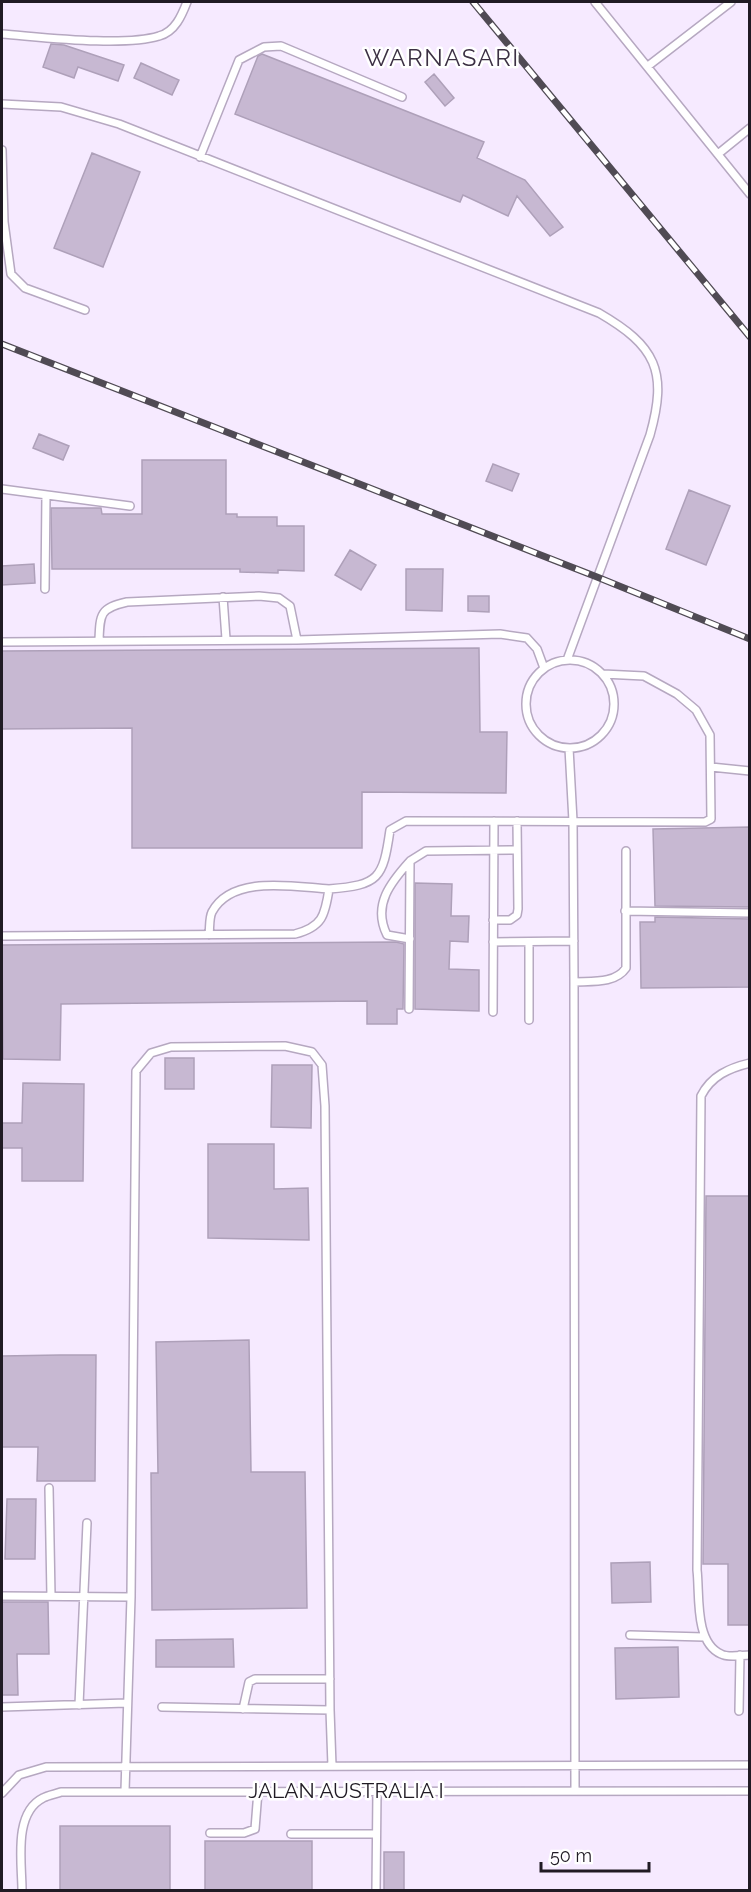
<svg xmlns="http://www.w3.org/2000/svg" width="751" height="1892" font-family="Raleway,sans-serif">
  <style>
    .built { fill: #f6eaff }
    .building { fill: #c7b8d2; stroke: #aea0b9; stroke-width: 1.5 }
    .lines { fill: none; stroke-linecap: round; stroke-linejoin: round }
    .service-casing { stroke: #b6a8c1; stroke-width: 10 }
    .service { stroke: #fff; stroke-width: 7 }
    .rail-casing { stroke: #504b54; stroke-width: 7 }
    .rail { stroke: #fff; stroke-width: 4.5; stroke-dasharray: 14; stroke-linecap: butt }
    .labels { text-anchor: middle; stroke-width: 5; stroke-linejoin: round; paint-order: stroke }
    .street-label { font-size: 21px; fill: #201b24; stroke: #fff }
    .quarter-label { font-size: 24px; letter-spacing: 1.5px; fill: #3c3044; stroke: #fff }
  </style>
  <rect width="100%" height="100%" fill="#faf7fc"/>
  <path class="built" d="M2,2H749V1890H2Z"/>
  <path class="building" d="M51,44L64,45L124,65L118,81L78,67L74,78L43,67Z
    M262,54L484,142L477,158L525,180L563,227L550,236L517,196L508,216L463,195L460,202L235,114L258,56Z
    M141,63L179,80L172,95L134,78Z
    M434,74L454,98L445,106L425,82Z
    M92,153L140,172L103,267L54,248Z
    M39,434L69,446L63,460L33,448Z
    M142,460H226V514H237V517H277V526H304V571L278,570V573L240,572V569H52L51,508H101L102,514H142Z
    M493,464L519,474L512,491L486,481Z
    M689,490L730,506L706,565L666,549Z
    M350,550L376,565L361,590L335,575Z
    M34,564L35,583L2,585V566Z
    M406,569H443L442,611L406,610Z
    M468,596H489V612L468,611Z
    M479,648L480,732H507L506,793L362,792V848H132V728L2,729V651Z
    M750,827V907L655,906L653,829Z
    M415,883L452,884L451,916H469L468,942L450,941L449,969L479,970V1011L415,1009Z
    M655,917L750,919V987L641,988L640,922H655Z
    M396,942L404,944L403,1009H397V1024H367V1001L61,1004L60,1060L3,1059L2,945Z
    M165,1058H194V1089H165Z
    M272,1065H312L311,1128L271,1127Z
    M23,1083L84,1084L83,1181H22V1148H2V1123H22Z
    M208,1144H274V1189L308,1188L309,1240L208,1238Z
    M706,1196H750V1625H728V1564H703Z
    M249,1340L251,1472H305L307,1608L152,1610L151,1473H158L156,1342Z
    M60,1355H96L95,1481H37L38,1447H2V1356Z
    M7,1499H36L35,1559H5Z
    M650,1562L651,1602L612,1603L611,1563Z
    M2,1602H48L49,1654H17L18,1695H2Z
    M233,1639L234,1667H156V1640Z
    M678,1647L679,1697L616,1699L615,1648Z
    M60,1826H170V1890H60Z
    M205,1841H312V1890H205Z
    M384,1852H404V1890H384Z"/>
  <g class="lines">
    <g class="service-casing">
      <path id="service" d="M595,2L750,194
        M2,34C42,37 123,47 159,36C175,32 182,15 187,2
        M648,66L731,2
        M2,104L61,107L119,124L599,313C656,346 668,371 650,435L567,660
        M2,150L4,222L11,274L25,288L85,310
        M718,154L750,128
        M200,157L239,60L264,47L281,46L402,97
        M2,489L130,506
        M45,589L46,495
        M223,597L226,639
        M99,640C100,614 100,608 127,602L259,596L279,598L290,606L297,640
        M2,642L297,640L500,634L527,638L537,649L544,668
        M526 704a44 44 0 1 1 88 0a44 44 0 1 1-88 0Z
        M569,748L573,821L574,982L575,1790
        M711,767L750,771
        M625,911L750,913
        M493,920H510L517,915L518,909L517,821
        M209,935C210,927 209,918 212,912C232,874 295,887 329,889
        M2,936L295,934C322,927 325,916 329,889C379,885 383,879 390,830L406,821L705,822L711,819L710,735L696,710L677,694L644,676L603,674
        M410,939L387,935C372,905 391,882 410,861
        M493,942L574,941
        M529,942V1020
        M574,982C592,981 615,984 626,968V851
        M409,1009L410,861L426,851L517,850
        M493,1012L494,821
        M750,1063C729,1068 711,1076 701,1096L697,1570C700,1594 694,1642 721,1654C728,1658 741,1655 750,1655
        M49,1488L51,1596
        M2,1596L131,1597
        M630,1635L704,1637
        M79,1705L87,1523
        M2,1707L126,1703
        M243,1709L249,1682L255,1679H330
        M330,1710L332,1766
        M739,1711L740,1655
        M125,1791L131,1597L136,1071L151,1053L171,1047L285,1046L312,1052L322,1065L325,1106L330,1710L162,1707
        M2,1793L19,1775L46,1767L750,1765
        M210,1833H244L255,1829L258,1791
        M291,1834H375
        M22,1890C22,1863 13,1813 43,1798C48,1795 56,1794 61,1792L750,1791
        M376,1890L377,1791"/>
    </g>
    <use href="#service" class="service"/>
    <g class="rail-casing">
      <path id="rail" d="M473,2L750,337
        M2,344L597,577L750,639"/>
    </g>
    <use href="#rail" class="rail"/>
  </g>
  <g class="labels">
    <g class="street-label">
      <text x="346" y="1798">JALAN AUSTRALIA I</text>
    </g>
    <g class="quarter-label">
      <text x="442" y="66">WARNASARI</text>
    </g>
  </g>
  <rect width="751" height="1892" fill="none" stroke="#201b24" stroke-width="6"/>
  <path d="M541 1862v9h108v-9" fill="none" stroke="#201b24" stroke-width="3"/>
  <text x="550" y="1862" font-size="18" fill="#201b24" stroke="#ffffff" stroke-width="4.5" paint-order="stroke">50 m</text>
</svg>
